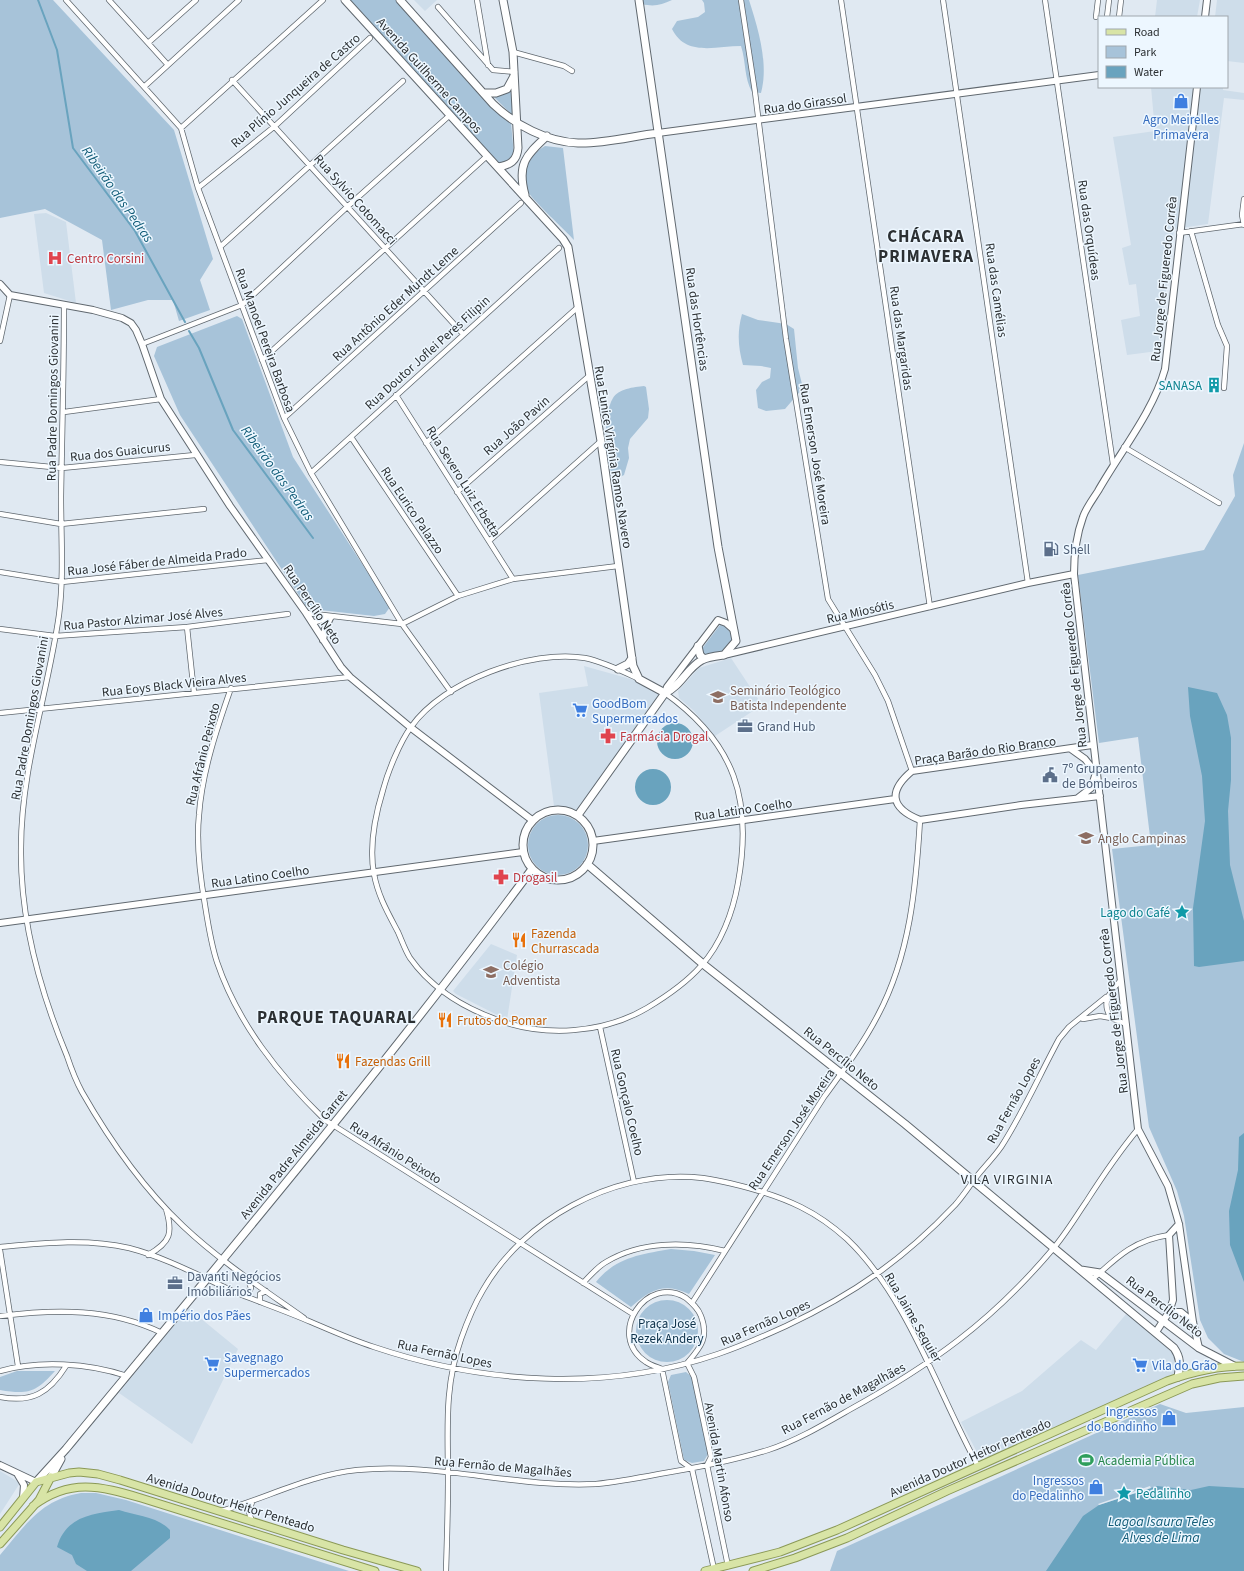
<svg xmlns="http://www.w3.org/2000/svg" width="1244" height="1571" font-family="'Source Sans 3',sans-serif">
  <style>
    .built { fill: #ceddea }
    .green { fill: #a7c3d9 }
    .water { fill: #69a3be }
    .pier { fill: #e0e9f2 }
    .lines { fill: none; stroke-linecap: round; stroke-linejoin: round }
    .stream { stroke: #69a3be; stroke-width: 2 }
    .minor-casing { stroke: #60686f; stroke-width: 6 }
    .tertiary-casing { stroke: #60686f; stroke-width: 8 }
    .secondary-casing { stroke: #60686f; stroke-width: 9 }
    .primary-casing { stroke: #8b9957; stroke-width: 9 }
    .minor { stroke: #fff; stroke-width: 4.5 }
    .tertiary { stroke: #fff; stroke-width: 6 }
    .secondary { stroke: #fff; stroke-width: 7 }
    .primary { stroke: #d8e4a6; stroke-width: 7 }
    .labels { text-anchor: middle; stroke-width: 3; stroke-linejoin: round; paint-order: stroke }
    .street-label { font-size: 13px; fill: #2c3033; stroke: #edf7ff }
    .shop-label { font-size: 13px; fill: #366cbe; stroke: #edf7ff; text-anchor: start }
    .health-label { font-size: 13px; fill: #be3a42; stroke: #edf7ff; text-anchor: start }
    .culture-label { font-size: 13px; fill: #0d838f; stroke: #edf7ff; text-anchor: end }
    .service-label { font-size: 13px; fill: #4e5e75; stroke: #edf7ff; text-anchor: start }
    .education-label { font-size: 13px; fill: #785e54; stroke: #edf7ff; text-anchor: start }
    .food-label { font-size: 13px; fill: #c56008; stroke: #edf7ff; text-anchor: start }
    .park-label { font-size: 13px; fill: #0f334c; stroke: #edf7ff }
    .leisure-label { font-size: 13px; fill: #27864d; stroke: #edf7ff; text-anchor: start }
    .water-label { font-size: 14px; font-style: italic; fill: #135d79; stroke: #edf7ff }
    .neighbourhood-label { font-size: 14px; letter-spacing: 1px; fill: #2c3033; stroke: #edf7ff }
    .district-label { font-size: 17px; font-weight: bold; letter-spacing: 1px; fill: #2c3033; stroke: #edf7ff }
  </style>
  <rect width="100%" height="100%" fill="#e0e9f2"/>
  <path class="built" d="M414,0H437L425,11Z
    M1157,0H1200L1197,17H1155Z
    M1217,0H1244V63L1227,61V17H1215Z
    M1151,87H1223V90L1244,93V100L1224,98L1208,224L1174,229L1158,351L1127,355L1121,320L1140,316L1136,284L1129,285L1122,248L1131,245L1113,137L1155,131Z
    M46,213L66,222L76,303L44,293L34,214Z
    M731,658L762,705L715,736L693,710L679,698L678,691L699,668Z
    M584,666L634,680L662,695L578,813L571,810L554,806L539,693L588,686Z
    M491,944L517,955L507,1020L456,994L453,991Z
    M188,1308L238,1349L192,1444L119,1393Z
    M1127,1313L1174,1354L1175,1374L989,1458L979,1456L961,1422L1022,1391L1081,1340L1096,1350Z
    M0,1471L20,1483L0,1514Z"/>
  <path class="green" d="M0,0H53L174,130L213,259L200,280L210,310L179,321L173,300H148L111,310L102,240L45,209L0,218Z
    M350,0H397L511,123L514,155L509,163L503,164L498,162Z
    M641,0H672C661,5 654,7 642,4Z
    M702,0H749C758,28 769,64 761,93L752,92C744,78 746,61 741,46C716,46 686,57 672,29L677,21L698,17L705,12L704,3Z
    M512,89V115L494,97Z
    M545,146L563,148L574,240C567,232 529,197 527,190C520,171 529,155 545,146Z
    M742,314L758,320L786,324L794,329L798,368L803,388L785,409L766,411L758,408L756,390L762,382L770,378L771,368L761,366L743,365C738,347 737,332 742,314Z
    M237,316L242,319L293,457L390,607L385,614L374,616L311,609L306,606L180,415L154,356L157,347Z
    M644,386L646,387L649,409L648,418L630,439L628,448L629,458L624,475L616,479C613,474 609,469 607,463C604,449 605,410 613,398C618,389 634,387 644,386Z
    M1244,443V1362L1224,1354L1208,1338L1200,1320L1184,1216L1177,1191L1149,1127L1112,849L1151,845L1138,737L1099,743L1078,575L1204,550L1235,496L1233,475Z
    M720,625L725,626C744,644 720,656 703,655L701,650Z
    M528 845a30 30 0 1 1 60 0a30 30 0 1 1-60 0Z
    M671,1249L694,1251L715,1255L689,1294C664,1282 650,1290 631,1307L596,1282C616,1257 642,1254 671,1249Z
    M636 1331a31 31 0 1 1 62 0a31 31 0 1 1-62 0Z
    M17,1371H55C36,1392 29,1395 0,1390V1377Z
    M686,1372L692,1377L708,1454L704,1461L692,1463L684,1460L668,1382L671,1375Z
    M1160,1404L1186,1413L1244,1407V1571H830L837,1551Z
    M81,1493H96L126,1500L349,1571H0V1555C25,1526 40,1500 81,1493Z"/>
  <path class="water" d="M1188,687L1217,693L1227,715L1231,738V780L1228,811L1230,865L1244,921V961L1199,967L1194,966L1193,908L1205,821L1202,776L1190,716Z
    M657 741a18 18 0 1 1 36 0a18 18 0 1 1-36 0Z
    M635 787a18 18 0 1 1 36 0a18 18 0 1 1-36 0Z
    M1244,1133V1282L1230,1245L1229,1211L1238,1170L1239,1137Z
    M1157,1486L1191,1490L1209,1486L1244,1488V1571H1046L1083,1516L1099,1505Z
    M119,1510C136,1516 157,1516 170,1530V1538L131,1571H87L76,1564L72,1555L57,1547C66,1516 92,1514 119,1510Z"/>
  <path class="pier" d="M1150,1486L1151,1488L1099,1505L1098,1504Z"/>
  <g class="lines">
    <path class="stream" d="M38,0L57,50L73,148L135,231L185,322
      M189,331L199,348L233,430L313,538"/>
    <g class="minor-casing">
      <path id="minor" d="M66,0L181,128L198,188L284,418L311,473L402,624L451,692
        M109,0L168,65
        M477,0L488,65
        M741,0L755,92L786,339L828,599L875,675L888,701L912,771
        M841,0L930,607
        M943,0L1028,583
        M1045,0L1113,464
        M438,7L493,70L515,72
        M1096,17L1098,0
        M1107,17L1109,0
        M1119,17L1121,0
        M148,43L196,0
        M513,52L564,66L572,71
        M232,80L463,334
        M145,86L239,0
        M181,128L323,0
        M198,188L275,126L370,38
        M1244,199L1242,215L1244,225
        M1191,231L1218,325L1227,346L1224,388
        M1179,233L1244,224
        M220,247L403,81
        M64,305C64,369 62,433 61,497C61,536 64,576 59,615C48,693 21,768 21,848C20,918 40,991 67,1056C71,1068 76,1081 82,1092C110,1141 142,1187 183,1226C220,1261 263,1289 304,1318
        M0,341L10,295
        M142,344L242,305L347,207L450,115
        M262,360L487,156
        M396,395L513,579
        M64,412L161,399
        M284,418L521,203
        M351,437L458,596
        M426,443L578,307
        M1124,447L1219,503
        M0,462L62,468L195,455
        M311,473L559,248
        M457,492L590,375
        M0,514L61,524L204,509
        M489,541L601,441
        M0,572L62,582L268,560
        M306,613L402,624L458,596L513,579L618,566
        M312,623L332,617
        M187,627L194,693
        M0,629L55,636L187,627L288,614
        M639,679C622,671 604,662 585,658C531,649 443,681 411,727C400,742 388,771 383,790C375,816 369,847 374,874C378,896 388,913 398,932C402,941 405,950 410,958C432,989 464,1008 498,1020C545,1037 603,1034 647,1008C667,996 686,983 701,966C721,944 733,912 738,883C753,800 735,743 665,693
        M231,688C217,728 202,772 199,815C196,844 200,876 205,905C208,924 211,944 217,962C238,1024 279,1075 325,1120L633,1314
        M0,713L350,677
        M1120,981C1109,993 1101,1002 1111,1018L1126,1024
        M1083,1019L1100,1016L1111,1018
        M600,1027L634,1182
        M0,1247C42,1243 87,1238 129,1248C168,1258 205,1279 242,1295C265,1304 288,1312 311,1322C332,1331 352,1340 374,1347C484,1384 607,1392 718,1354C742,1346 764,1336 786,1326C854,1294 904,1259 955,1205C963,1196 970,1185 977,1176C985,1166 994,1157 1001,1147C1023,1113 1040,1074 1059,1039L1069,1027L1106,997
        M0,1250L18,1366
        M148,1255C171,1242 173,1233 166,1209
        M1092,1280C1117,1257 1134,1240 1169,1235
        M583,1283C590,1276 597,1267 606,1262C641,1241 686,1241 725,1251
        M241,1294L249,1291L251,1288L248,1279
        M260,1302V1294L266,1291
        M692,1303L824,1097C843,1071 863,1044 878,1015C910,955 916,887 920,820
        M0,1316C56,1309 111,1308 162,1333
        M688,1362C701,1347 709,1337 701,1316C698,1308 692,1303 686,1298C647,1273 605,1335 646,1362C650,1365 657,1367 662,1369L681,1461L692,1469L714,1569
        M687,1363L694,1377L710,1452L711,1457L707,1465L728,1566
        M0,1371C39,1360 88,1363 127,1376
        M0,1397C32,1403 49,1393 66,1366
        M252,1502L249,1512L252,1522
        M221,1511C267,1498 309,1475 357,1470C437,1462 516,1488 596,1484C617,1482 638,1478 659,1474C696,1468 732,1461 768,1450C796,1441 823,1425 849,1410C931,1365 991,1322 1052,1250C1065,1235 1075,1218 1086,1202C1102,1177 1119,1152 1138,1129
        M446,1571C447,1540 448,1509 448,1478C448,1429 444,1387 461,1339C467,1322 474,1305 483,1290C523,1220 611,1172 692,1177C711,1178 730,1183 749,1188C788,1199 816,1211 847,1239C908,1297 938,1393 978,1466"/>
    </g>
    <g class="tertiary-casing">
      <path id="tertiary" d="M1205,17L1207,0
        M1197,87L1165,369C1153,412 1120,452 1098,491C1093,499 1086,508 1083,517C1076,536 1074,554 1074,574L1138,1129L1168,1186L1179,1224L1193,1322L1199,1348
        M658,133L1099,75
        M0,284L10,295L93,310L122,318L131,323L136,330L142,344L161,399L230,506L306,613L341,667L350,677L410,727L532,820
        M323,640L325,629L330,618
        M724,655L1028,583L1074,574
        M665,693L667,687L718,620L726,623L734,630
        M1092,745L912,771C888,791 890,808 920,820L1021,805L1100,796
        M1071,749L1085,759L1096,773L1091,788L1078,798
        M593,841L895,799
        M0,923L523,852
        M1169,1312H1181L1193,1322
        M1156,1332L1169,1312L1173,1300L1169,1235L1179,1224
        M0,1465L36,1482
        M18,1475L24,1485L23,1498"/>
    </g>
    <g class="secondary-casing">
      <path id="secondary" d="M345,0L563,239L568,247L601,441L633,666L639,679L665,693
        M400,0L493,104C515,125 547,142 578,143C603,144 633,136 658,133
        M484,93H496L507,89L514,76
        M498,167C510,165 517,161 518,148L513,52L503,0
        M525,195C517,165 525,156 547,136
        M698,646L700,655L704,659
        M618,669L628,664L632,658
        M523 845a35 35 0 1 1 70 0a35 35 0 1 1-70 0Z
        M578,815L665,693C681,686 687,668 702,660C708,657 717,656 724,655L736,641L718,547L639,0
        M587,864L703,964L905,1124L1174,1348C1181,1358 1180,1365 1178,1377
        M1081,1270L1100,1273L1199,1348L1234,1366
        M51,1477L61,1459
        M36,1482L66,1449C224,1258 384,1068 532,869"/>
    </g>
    <g class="primary-casing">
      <path id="primary" d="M33,1506C70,1478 100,1486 141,1498L375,1571
        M0,1527L36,1482L69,1473L79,1472L98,1474L120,1480L343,1550L417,1571
        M0,1544L39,1500L51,1477
        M705,1571L780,1552L837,1530L1167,1381C1192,1372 1217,1366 1244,1366
        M753,1571L795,1558L847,1538L947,1491L1192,1384L1219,1378L1244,1376"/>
    </g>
    <use href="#minor" class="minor"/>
    <use href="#tertiary" class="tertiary"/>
    <use href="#secondary" class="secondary"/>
    <use href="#primary" class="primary"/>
  </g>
  <defs>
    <g id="shop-bare" transform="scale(1.2)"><path d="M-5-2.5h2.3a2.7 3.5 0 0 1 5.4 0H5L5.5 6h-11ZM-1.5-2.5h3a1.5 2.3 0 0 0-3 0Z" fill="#3f7fe0" stroke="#edf7ff" stroke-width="2.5" paint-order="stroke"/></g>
    <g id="hospital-bare" transform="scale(1.2)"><path d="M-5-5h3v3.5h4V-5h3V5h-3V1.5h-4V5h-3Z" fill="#e0444e" stroke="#edf7ff" stroke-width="2.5" paint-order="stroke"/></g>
    <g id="building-bare" transform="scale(1.2)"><path d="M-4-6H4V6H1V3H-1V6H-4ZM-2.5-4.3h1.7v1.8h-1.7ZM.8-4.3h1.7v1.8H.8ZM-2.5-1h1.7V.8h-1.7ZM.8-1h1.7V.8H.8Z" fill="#0f9aa8" stroke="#edf7ff" stroke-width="2.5" paint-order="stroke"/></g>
    <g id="fuel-bare" transform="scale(1.2)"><path d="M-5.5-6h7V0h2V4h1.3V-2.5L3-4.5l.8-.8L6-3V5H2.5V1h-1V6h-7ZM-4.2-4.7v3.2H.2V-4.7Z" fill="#5c6f8a" stroke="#edf7ff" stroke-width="2.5" paint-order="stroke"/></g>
    <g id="school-bare" transform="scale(1.2)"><path d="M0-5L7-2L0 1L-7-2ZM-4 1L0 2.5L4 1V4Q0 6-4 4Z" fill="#8d6e63" stroke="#edf7ff" stroke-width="2.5" paint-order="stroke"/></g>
    <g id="supermarket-bare" transform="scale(1.2)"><path d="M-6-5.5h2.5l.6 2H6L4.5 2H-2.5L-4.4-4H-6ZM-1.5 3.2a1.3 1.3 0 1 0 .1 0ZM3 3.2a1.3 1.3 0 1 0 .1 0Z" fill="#3f7fe0" stroke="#edf7ff" stroke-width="2.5" paint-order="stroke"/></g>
    <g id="office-bare" transform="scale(1.2)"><path d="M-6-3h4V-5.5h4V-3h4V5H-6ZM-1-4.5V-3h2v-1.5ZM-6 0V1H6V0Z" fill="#5c6f8a" stroke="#edf7ff" stroke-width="2.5" paint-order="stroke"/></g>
    <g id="pharmacy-bare" transform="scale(1.2)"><path d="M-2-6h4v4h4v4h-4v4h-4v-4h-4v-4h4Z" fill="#e0444e" stroke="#edf7ff" stroke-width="2.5" paint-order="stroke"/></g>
    <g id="civic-bare" transform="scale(1.2)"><path d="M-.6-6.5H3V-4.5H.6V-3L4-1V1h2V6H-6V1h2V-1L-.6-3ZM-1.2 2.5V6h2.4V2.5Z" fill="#5c6f8a" stroke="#edf7ff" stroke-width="2.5" paint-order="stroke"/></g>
    <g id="sight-bare" transform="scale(1.2)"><path d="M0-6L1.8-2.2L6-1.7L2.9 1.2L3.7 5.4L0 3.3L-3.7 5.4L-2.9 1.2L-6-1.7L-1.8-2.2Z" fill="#0f9aa8" stroke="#edf7ff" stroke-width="2.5" paint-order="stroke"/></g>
    <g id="restaurant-bare" transform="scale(1.2)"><path d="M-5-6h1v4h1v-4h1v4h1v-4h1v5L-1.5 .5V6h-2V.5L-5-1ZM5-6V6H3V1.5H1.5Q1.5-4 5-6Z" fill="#e8710a" stroke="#edf7ff" stroke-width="2.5" paint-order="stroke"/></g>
    <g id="stadium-bare" transform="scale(1.2)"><path d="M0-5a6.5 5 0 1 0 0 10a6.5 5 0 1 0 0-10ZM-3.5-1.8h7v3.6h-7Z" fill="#2e9e5b" stroke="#edf7ff" stroke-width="2.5" paint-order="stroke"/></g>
  </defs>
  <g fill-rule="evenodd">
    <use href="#shop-bare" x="1181" y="101"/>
    <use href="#hospital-bare" x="55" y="258"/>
    <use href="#building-bare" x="1214" y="385"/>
    <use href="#fuel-bare" x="1051" y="549"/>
    <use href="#school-bare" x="718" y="697"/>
    <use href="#supermarket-bare" x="580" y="710"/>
    <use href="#office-bare" x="745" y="726"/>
    <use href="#pharmacy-bare" x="608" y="736"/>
    <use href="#civic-bare" x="1050" y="775"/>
    <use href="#school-bare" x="1086" y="838"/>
    <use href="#pharmacy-bare" x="501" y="877"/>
    <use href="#sight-bare" x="1182" y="912"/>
    <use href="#restaurant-bare" x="519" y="940"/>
    <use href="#school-bare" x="491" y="972"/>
    <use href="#restaurant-bare" x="445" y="1020"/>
    <use href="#restaurant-bare" x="343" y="1061"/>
    <use href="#office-bare" x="175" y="1283"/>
    <use href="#shop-bare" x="146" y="1315"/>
    <use href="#supermarket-bare" x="212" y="1364"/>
    <use href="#supermarket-bare" x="1140" y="1365"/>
    <use href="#shop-bare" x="1169" y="1418"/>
    <use href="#stadium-bare" x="1086" y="1460"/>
    <use href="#shop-bare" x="1096" y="1487"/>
    <use href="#sight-bare" x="1124" y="1493"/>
  </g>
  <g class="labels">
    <g class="street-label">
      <text transform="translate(430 75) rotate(48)" y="5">Avenida Guilherme Campos</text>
      <text transform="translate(295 90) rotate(-41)" y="5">Rua Plínio Junqueira de Castro</text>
      <text transform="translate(805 103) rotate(-8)" y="5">Rua do Girassol</text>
      <text transform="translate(356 199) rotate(48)" y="5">Rua Sylvio Cotomacci</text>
      <text transform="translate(1090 230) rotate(82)" y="5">Rua das Orquídeas</text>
      <text transform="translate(1163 279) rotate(-84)" y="5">Rua Jorge de Figueredo Corrêa</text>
      <text transform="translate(997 290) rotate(82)" y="5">Rua das Camélias</text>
      <text transform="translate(395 303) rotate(-42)" y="5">Rua Antônio Eder Mundt Leme</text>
      <text transform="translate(698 319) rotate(82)" y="5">Rua das Hortências</text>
      <text transform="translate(902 338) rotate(82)" y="5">Rua das Margaridas</text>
      <text transform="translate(266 340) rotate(70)" y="5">Rua Manoel Pereira Barbosa</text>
      <text transform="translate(427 352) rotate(-42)" y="5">Rua Doutor Joflei Peres Filipin</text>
      <text transform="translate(52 398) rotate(-89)" y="5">Rua Padre Domingos Giovanini</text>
      <text transform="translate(516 425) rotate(-41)" y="5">Rua João Pavin</text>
      <text transform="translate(120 451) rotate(-6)" y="5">Rua dos Guaicurus</text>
      <text transform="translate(816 454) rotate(81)" y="5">Rua Emerson José Moreira</text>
      <text transform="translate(614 457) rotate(81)" y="5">Rua Eunice Virgínia Ramos Navero</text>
      <text transform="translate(464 481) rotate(58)" y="5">Rua Severo Luiz Erbetta</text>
      <text transform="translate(413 510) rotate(56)" y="5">Rua Eurico Palazzo</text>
      <text transform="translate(157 561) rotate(-6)" y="5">Rua José Fáber de Almeida Prado</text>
      <text transform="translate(313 604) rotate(56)" y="5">Rua Percílio Neto</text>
      <text transform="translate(860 611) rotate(-13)" y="5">Rua Miosótis</text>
      <text transform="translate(143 618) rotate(-5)" y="5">Rua Pastor Alzimar José Alves</text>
      <text transform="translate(1073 665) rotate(-96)" y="5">Rua Jorge de Figueredo Corrêa</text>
      <text transform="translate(174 684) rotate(-6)" y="5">Rua Eoys Black Vieira Alves</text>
      <text transform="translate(29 718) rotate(-80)" y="5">Rua Padre Domingos Giovanini</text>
      <text transform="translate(985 750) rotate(-8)" y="5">Praça Barão do Rio Branco</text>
      <text transform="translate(202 754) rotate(-76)" y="5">Rua Afrânio Peixoto</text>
      <text transform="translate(743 809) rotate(-8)" y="5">Rua Latino Coelho</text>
      <text transform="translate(260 876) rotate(-8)" y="5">Rua Latino Coelho</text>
      <text transform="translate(1113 1011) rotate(-97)" y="5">Rua Jorge de Figueredo Corrêa</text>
      <text transform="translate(842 1058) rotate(39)" y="5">Rua Percílio Neto</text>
      <text transform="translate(1013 1100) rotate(-61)" y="5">Rua Fernão Lopes</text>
      <text transform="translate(628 1102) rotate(77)" y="5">Rua Gonçalo Coelho</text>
      <text transform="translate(791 1129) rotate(-56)" y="5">Rua Emerson José Moreira</text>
      <text transform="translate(396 1152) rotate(32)" y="5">Rua Afrânio Peixoto</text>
      <text transform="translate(293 1154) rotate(-51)" y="5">Avenida Padre Almeida Garret</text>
      <text transform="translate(1165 1306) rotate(37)" y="5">Rua Percílio Neto</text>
      <text transform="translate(914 1317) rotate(60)" y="5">Rua Jaime Sequier</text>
      <text transform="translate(765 1322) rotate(-24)" y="5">Rua Fernão Lopes</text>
      <text transform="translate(445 1353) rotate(12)" y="5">Rua Fernão Lopes</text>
      <text transform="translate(843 1398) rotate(-28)" y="5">Rua Fernão de Magalhães</text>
      <text transform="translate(970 1457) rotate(-24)" y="5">Avenida Doutor Heitor Penteado</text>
      <text transform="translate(720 1462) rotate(80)" y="5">Avenida Martin Afonso</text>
      <text transform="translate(503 1466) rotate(5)" y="5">Rua Fernão de Magalhães</text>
      <text transform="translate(231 1502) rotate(17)" y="5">Avenida Doutor Heitor Penteado</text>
    </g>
    <g class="shop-label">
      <text x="1181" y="124" text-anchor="middle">Agro Meirelles<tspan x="1181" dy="15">Primavera</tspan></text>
      <text x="592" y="708">GoodBom<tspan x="592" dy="15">Supermercados</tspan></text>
      <text x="158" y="1320">Império dos Pães</text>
      <text x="224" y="1362">Savegnago<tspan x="224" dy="15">Supermercados</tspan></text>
      <text x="1152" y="1370">Vila do Grão</text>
      <text x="1157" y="1416" text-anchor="end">Ingressos<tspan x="1157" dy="15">do Bondinho</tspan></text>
      <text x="1084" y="1485" text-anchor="end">Ingressos<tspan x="1084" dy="15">do Pedalinho</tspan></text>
    </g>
    <g class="health-label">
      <text x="67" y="263">Centro Corsini</text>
      <text x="620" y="741">Farmácia Drogal</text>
      <text x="513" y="882">Drogasil</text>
    </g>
    <g class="culture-label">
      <text x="1202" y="390">SANASA</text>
      <text x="1170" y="917">Lago do Café</text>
      <text x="1136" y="1498" text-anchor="start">Pedalinho</text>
    </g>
    <g class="service-label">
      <text x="1063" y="554">Shell</text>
      <text x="757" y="731">Grand Hub</text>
      <text x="1062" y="773">7º Grupamento<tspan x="1062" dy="15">de Bombeiros</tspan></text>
      <text x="187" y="1281">Davanti Negócios<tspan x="187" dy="15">Imobiliários</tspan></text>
    </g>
    <g class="education-label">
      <text x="730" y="695">Seminário Teológico<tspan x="730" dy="15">Batista Independente</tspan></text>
      <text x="1098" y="843">Anglo Campinas</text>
      <text x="503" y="970">Colégio<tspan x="503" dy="15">Adventista</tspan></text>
    </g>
    <g class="food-label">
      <text x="531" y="938">Fazenda<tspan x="531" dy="15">Churrascada</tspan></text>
      <text x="457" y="1025">Frutos do Pomar</text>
      <text x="355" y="1066">Fazendas Grill</text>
    </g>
    <g class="park-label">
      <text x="667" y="1328">Praça José<tspan x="667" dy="15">Rezek Andery</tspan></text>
    </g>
    <g class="leisure-label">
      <text x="1098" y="1465">Academia Pública</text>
    </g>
    <g class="water-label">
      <text transform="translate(118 194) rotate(55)" y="5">Ribeirão das Pedras</text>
      <text transform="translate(278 473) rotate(54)" y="5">Ribeirão das Pedras</text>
      <text x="1161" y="1526">Lagoa Isaura Teles<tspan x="1161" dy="16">Alves de Lima</tspan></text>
    </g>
    <g class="neighbourhood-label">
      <text x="1007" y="1184">VILA VIRGINIA</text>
    </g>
    <g class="district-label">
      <text x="926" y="242">CHÁCARA<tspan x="926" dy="20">PRIMAVERA</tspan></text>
      <text x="337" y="1023">PARQUE TAQUARAL</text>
    </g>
  </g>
  <rect x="1098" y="16" width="130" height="72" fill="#edf7ff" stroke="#a0a7ad"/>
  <rect x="1106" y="29" width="20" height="6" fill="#d8e4a6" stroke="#a0a7ad"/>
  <text x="1134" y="36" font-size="12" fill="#2c3033">Road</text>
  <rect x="1106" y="46" width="20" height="12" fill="#a7c3d9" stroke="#a0a7ad"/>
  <text x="1134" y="56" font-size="12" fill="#2c3033">Park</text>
  <rect x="1106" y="66" width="20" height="12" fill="#69a3be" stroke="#a0a7ad"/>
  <text x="1134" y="76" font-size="12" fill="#2c3033">Water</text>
</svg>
